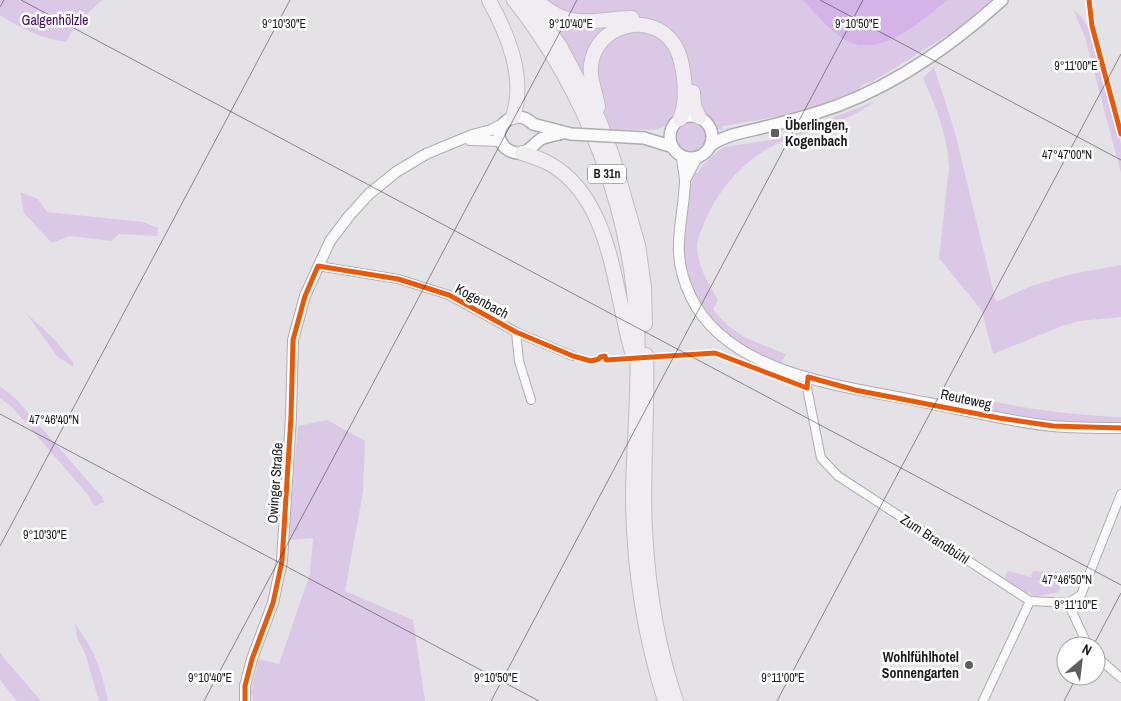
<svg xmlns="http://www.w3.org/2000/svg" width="1121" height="701" font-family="'Archivo Narrow',sans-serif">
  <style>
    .green { fill: #dbc8e7 }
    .water { fill: #d4b3e8 }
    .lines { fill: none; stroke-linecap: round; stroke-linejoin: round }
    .minor-casing { stroke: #afadb1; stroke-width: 10 }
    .tertiary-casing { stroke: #afadb1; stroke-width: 12 }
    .secondary-casing { stroke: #afadb1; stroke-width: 14 }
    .trunk-casing { stroke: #bfbec0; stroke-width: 16 }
    .minor { stroke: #fbfafb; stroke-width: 8 }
    .tertiary { stroke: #fbfafb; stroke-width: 10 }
    .secondary { stroke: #fbfafb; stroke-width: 11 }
    .trunk { stroke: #f0ecf2; stroke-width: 14 }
    .secondary-bridge-casing { stroke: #afadb1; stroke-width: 14; stroke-linecap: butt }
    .secondary-bridge { stroke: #fbfafb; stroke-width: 11 }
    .cycleway-casing { stroke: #fff; stroke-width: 8 }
    .cycleway { stroke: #e8590c; stroke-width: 5 }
    .ticks { fill: none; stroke: #1b181c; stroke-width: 1; stroke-opacity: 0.45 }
    .poi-dot { fill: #615e63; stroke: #fff; stroke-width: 2 }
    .labels { text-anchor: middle; stroke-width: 5; stroke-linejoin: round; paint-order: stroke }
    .shield { fill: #fff; stroke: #5f5d60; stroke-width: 1 }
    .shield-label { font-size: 12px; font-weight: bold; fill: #1b181c }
    .park-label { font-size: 14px; fill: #460660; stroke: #fff }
    .poi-label { font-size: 14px; font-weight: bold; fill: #1b181c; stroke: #fff; text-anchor: start }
    .street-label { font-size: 14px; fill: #1b181c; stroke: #fff }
    .ticks-label { font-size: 12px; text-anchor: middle; fill: #1b181c; stroke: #fff; stroke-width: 5; stroke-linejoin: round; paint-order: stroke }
  </style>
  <rect width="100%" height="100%" fill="#e4e1e7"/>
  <path class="green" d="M0,0H102L75,25L66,42C41,38 21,29 0,15Z
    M536,0H802L846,40L864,46L937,9L948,0H991L956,30L872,82L863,84L857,91L798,113L723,126V130L710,127C724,172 653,161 673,127C677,120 685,117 693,116C697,72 686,16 631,18C619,18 595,25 585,22C569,18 551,7 536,0Z
    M1073,9L1083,19L1089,30L1121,144V173L1085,37Z
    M550,19L576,28L613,27L585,79Z
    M640,30C687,44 679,75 677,115L662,128L653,130L609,129C606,115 595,84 595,71C596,46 618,32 640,30Z
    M934,67L954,129L996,302L1031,286L1072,274L1121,265V317L1079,321L1062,326L993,354L982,311L939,258L949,168C948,136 936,107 923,78Z
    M876,101C869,105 861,111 853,115C829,126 803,132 779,143C744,158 714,194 702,229C700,233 698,239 697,243C696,264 708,283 718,300L713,310L728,326L746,338L786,354L781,364C738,347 700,318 687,271C686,265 683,259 683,253C682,226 689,199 693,173H698C701,166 717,151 724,147L777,139Z
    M20,192L38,199L47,212L143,222L158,228L157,236L119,234L111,241L70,236L52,243L24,213Z
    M26,313L52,337L74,363L73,367L58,357Z
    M0,386L16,399L103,498L104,502L94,506L89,496L12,407L0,398Z
    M976,398C1025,409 1072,415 1121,417V423C1069,424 1024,417 974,407Z
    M327,420L365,441L363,492L345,591L413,620L425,701H253L251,691L259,659L279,664L310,574L313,538L288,540L298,426Z
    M1008,571L1031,577L1033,571L1064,573L1059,592L1034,597L1029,592L1025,594L1003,581Z
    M74,623C95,650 101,668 108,701H99L85,653L77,638L76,628Z
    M0,652L4,658L41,701H17L0,680Z"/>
  <path class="water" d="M802,0H948C922,20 880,60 845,40C829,30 816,13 802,0Z"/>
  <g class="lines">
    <g class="minor-casing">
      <path id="minor" d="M318,266L398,279L449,295L516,332L573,356
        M516,332L519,361L531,400
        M808,377L807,388L821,458L838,476L1030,601L983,701
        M1030,601L1068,603L1088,646
        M1068,603L1081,595L1121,494
        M1096,656L1121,678"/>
    </g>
    <g class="tertiary-casing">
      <path id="tertiary" d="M470,140L501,141
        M682,156C682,164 685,174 685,182C683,226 669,252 691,297C729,376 847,386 923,402C966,410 1009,422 1053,426C1075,428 1099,428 1121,428
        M685,180L697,157
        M245,701V686L252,659L273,603L282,561L291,417L293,340L305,296L330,241L349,216L369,194L396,172L426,154L472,135L491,130L503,124"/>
    </g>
    <g class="secondary-casing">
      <path id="secondary" d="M670 137a21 21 0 1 1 42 0a21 21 0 1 1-42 0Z
        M563,133C556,135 547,136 541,139C535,143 532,148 526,151C514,157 501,148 499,136C499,131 501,126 505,122C514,114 525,116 533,124L571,134
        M627,137L644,138L673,147
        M711,145C725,135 744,132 761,128C778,124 796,119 813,114C884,93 948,49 1002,0"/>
    </g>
    <g class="trunk-casing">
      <path id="trunk" d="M489,0C508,35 526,78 513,117
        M514,0C587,92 631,210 637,327C640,382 634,438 633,493C633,564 644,634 665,701
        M527,0L560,46L599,120L612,155L638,245L644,287L645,324
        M536,0C571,32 591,19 632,18
        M693,92L694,106L699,117
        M598,107C596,92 589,80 591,65C596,24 651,10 674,44C681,55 682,66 684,77C685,93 686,105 680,119
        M522,153C532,156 541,159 550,164C612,199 614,291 632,352
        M646,355C648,413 642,472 645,530C648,587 657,646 676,701"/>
    </g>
    <use href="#minor" class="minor"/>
    <use href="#tertiary" class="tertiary"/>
    <use href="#secondary" class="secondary"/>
    <use href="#trunk" class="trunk"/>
    <g class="secondary-bridge-casing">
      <path id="secondary-bridge" d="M571,134L627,137"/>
    </g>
    <use href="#secondary-bridge" class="secondary-bridge"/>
    <g class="cycleway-casing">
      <path id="cycleway" d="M1089,0L1092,26L1121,134
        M245,701V686L252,659L273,603L282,561L291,417L293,340L305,296L318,266L398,279L449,295L516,332L573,356L591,361L599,359L600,357L605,356L606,360L715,353L807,388L808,377L855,390L999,418L1053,426L1121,428"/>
    </g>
    <use href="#cycleway" class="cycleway"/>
  </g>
  <path class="ticks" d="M21,0L1121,585M820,0L1121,160M0,7L4,0M0,414L539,701M0,546L290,0M1093,646L1121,593M204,701L577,0M491,701L863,0M777,701L1121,54M1064,701L1077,676"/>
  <g class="poi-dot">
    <rect x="770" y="128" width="10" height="10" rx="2.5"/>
    <circle cx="969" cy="665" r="5"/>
  </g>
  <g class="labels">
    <rect class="shield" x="588" y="164.5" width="38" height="19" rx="4"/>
    <g class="shield-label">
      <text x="607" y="178">B 31n</text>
    </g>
    <g class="park-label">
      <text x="55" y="25">Galgenhölzle</text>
    </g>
    <g class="poi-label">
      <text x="785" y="130">Überlingen,<tspan x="785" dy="16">Kogenbach</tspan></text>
      <text x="959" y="662" text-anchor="end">Wohlfühlhotel<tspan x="959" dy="16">Sonnengarten</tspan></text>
    </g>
    <g class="street-label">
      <text transform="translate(482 301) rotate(28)" y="5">Kogenbach</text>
      <text transform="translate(966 399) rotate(12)" y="5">Reuteweg</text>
      <text transform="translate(275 483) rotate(-86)" y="5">Owinger Straße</text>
      <text transform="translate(935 539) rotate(33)" y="5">Zum Brandbühl</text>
    </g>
  </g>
  <g class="ticks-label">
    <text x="284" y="28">9°10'30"E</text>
    <text x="571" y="28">9°10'40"E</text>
    <text x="857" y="28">9°10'50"E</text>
    <text x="1076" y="70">9°11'00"E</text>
    <text x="1067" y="159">47°47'00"N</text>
    <text x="54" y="424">47°46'40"N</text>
    <text x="45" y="539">9°10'30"E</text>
    <text x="1067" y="584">47°46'50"N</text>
    <text x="1076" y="609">9°11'10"E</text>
    <text x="210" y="682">9°10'40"E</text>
    <text x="496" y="682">9°10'50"E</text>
    <text x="783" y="682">9°11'00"E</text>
  </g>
  <g transform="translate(1081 661) rotate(28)"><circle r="24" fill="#ffffff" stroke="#a4a3a4"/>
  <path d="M0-4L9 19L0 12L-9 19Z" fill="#615e63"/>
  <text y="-8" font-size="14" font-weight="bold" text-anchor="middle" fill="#1b181c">N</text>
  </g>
</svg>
